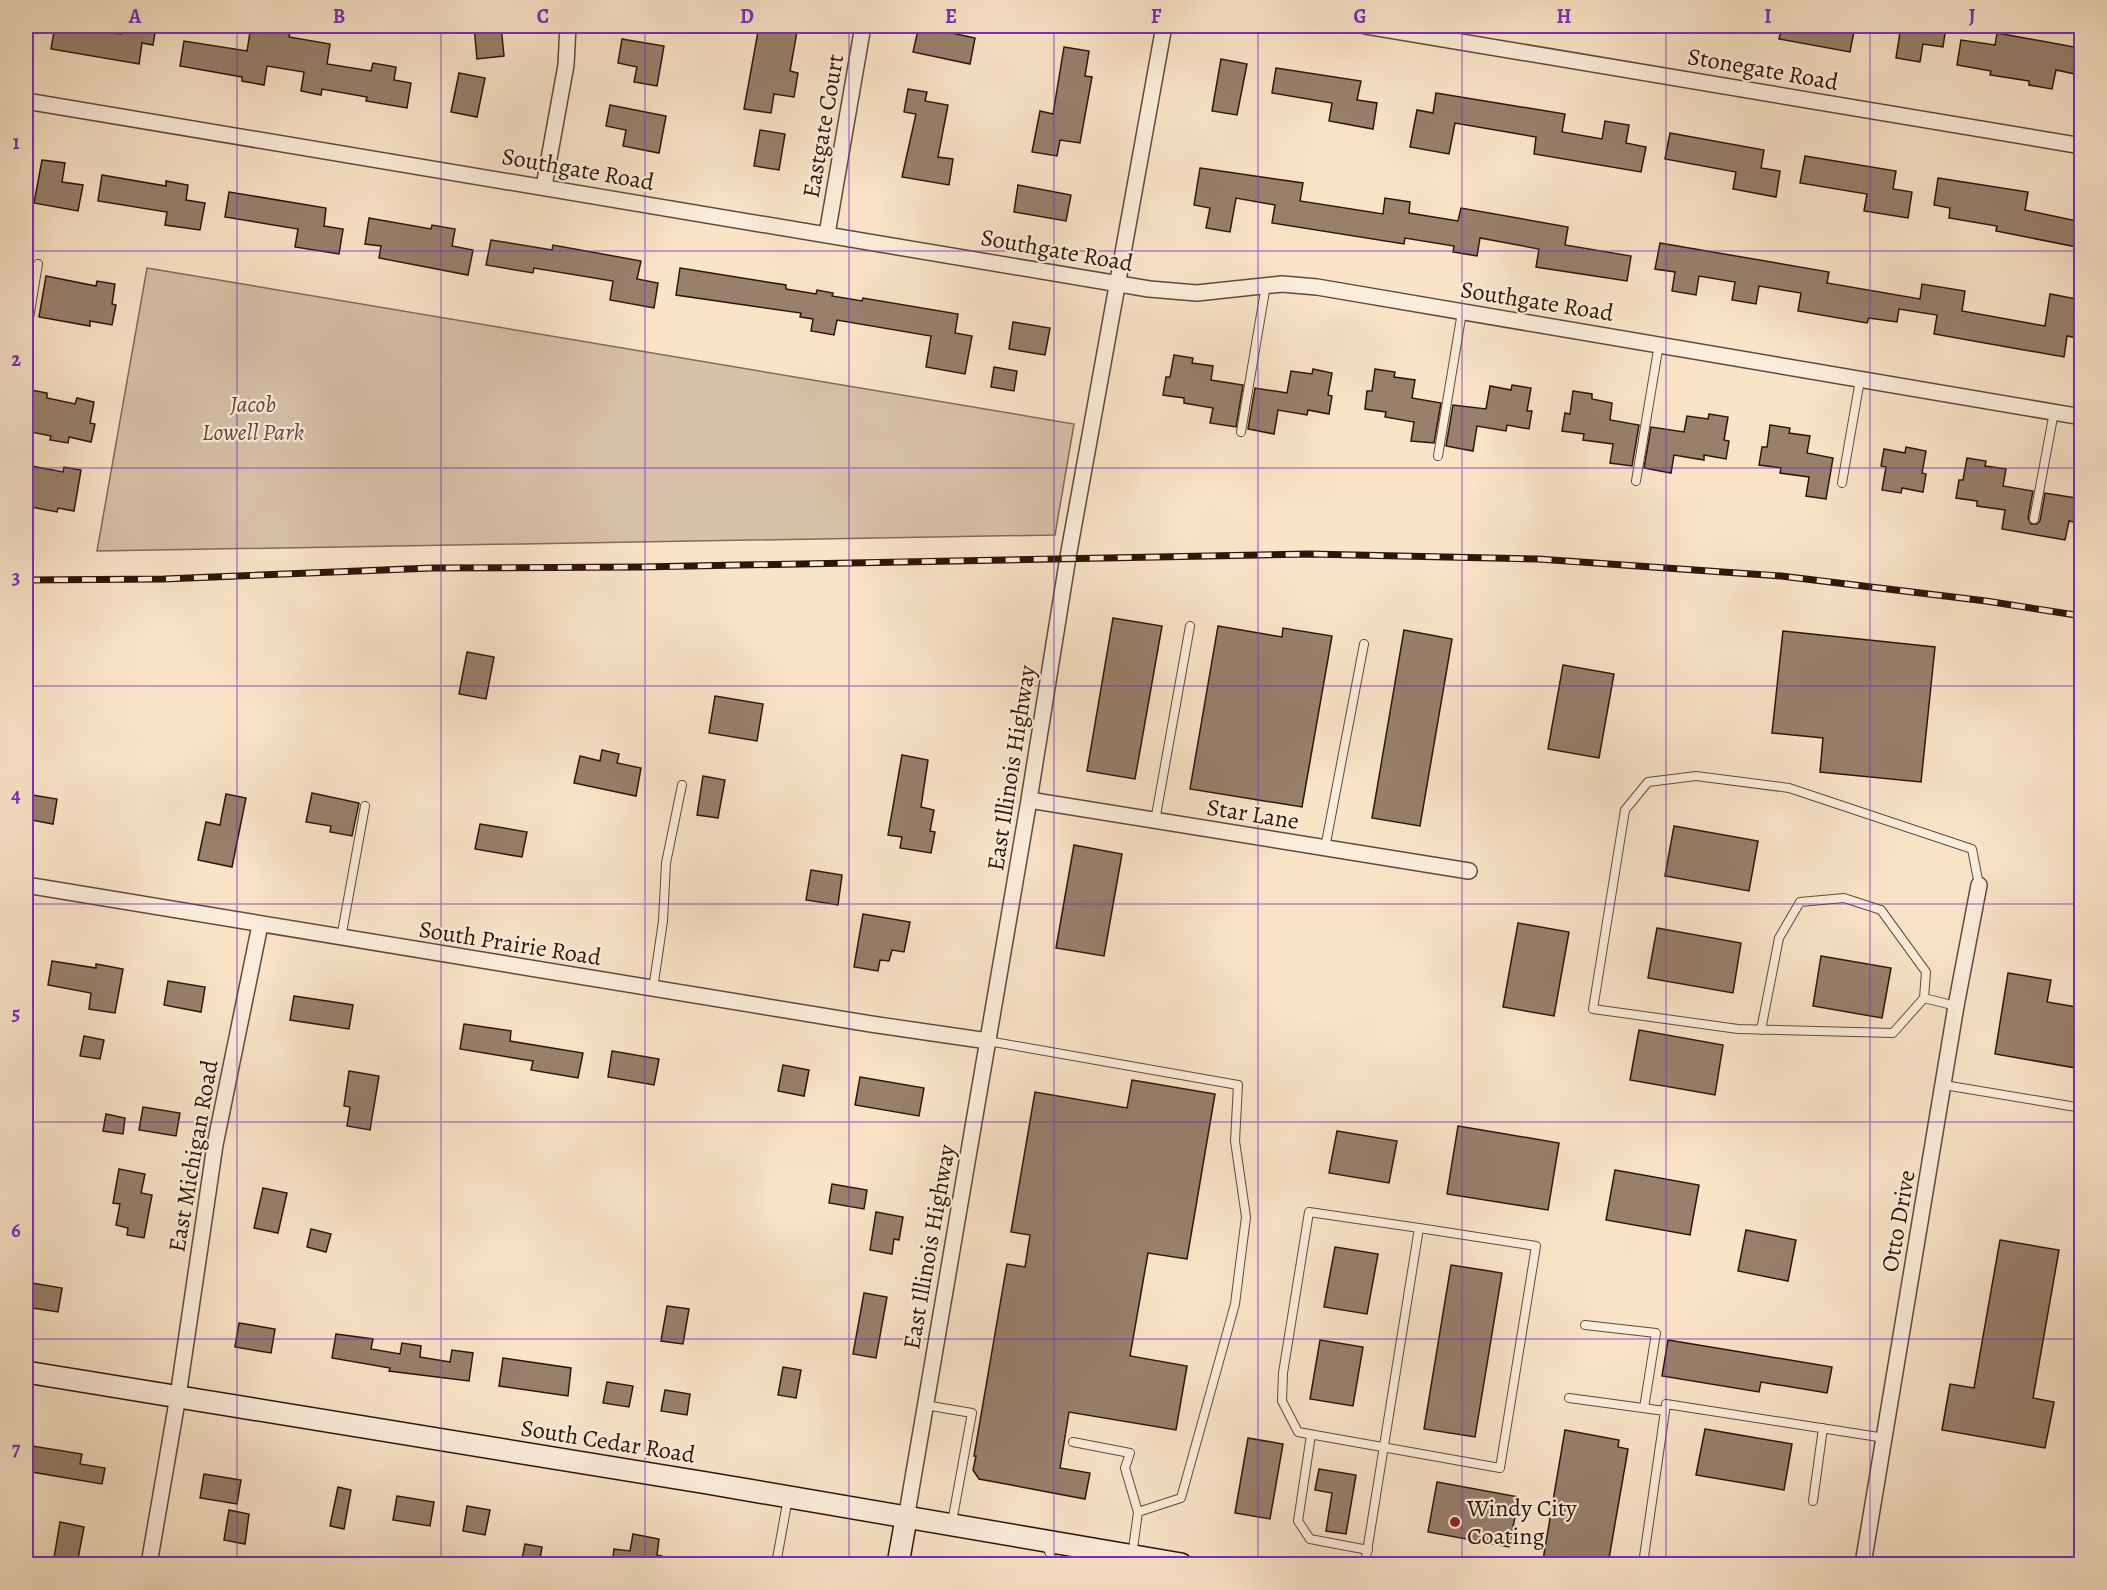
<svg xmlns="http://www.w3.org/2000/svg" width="2107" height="1590" font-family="Alegreya,serif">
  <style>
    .green { fill: #d7c1a8; stroke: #836a59; stroke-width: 1.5 }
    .building { fill: #98806d; stroke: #2f140a; stroke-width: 1.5 }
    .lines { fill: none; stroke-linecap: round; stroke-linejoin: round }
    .lane-casing { stroke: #62483a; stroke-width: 10 }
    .street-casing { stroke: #62483a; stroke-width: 18 }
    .secondary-casing { stroke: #2f140a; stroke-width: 24 }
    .lane { stroke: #fbeddb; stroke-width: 8 }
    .street { stroke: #fbeddb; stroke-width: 15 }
    .secondary { stroke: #fbeddb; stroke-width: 21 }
    .rail-casing { stroke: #2f140a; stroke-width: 7 }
    .rail { stroke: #fbeddb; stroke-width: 4.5; stroke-dasharray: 14; stroke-linecap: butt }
    .grid { fill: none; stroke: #7b2cbf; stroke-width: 1.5; stroke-opacity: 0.55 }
    .poi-dot { fill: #8f2418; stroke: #fbeddb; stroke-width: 2 }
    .labels { text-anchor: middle; stroke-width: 4.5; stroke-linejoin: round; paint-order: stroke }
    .street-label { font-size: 24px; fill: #2f140a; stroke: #fbeddb }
    .park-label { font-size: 24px; font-style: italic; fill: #614839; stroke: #fbeddb }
    .poi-label { font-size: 24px; fill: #2f140a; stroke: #fbeddb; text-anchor: start }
    .neatline { fill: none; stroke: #7b2cbf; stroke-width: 2 }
    .grid-label { font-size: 20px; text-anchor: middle; font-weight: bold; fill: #7b2cbf }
  </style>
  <rect width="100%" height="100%" fill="#f9e4c8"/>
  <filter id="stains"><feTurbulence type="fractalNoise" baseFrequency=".00333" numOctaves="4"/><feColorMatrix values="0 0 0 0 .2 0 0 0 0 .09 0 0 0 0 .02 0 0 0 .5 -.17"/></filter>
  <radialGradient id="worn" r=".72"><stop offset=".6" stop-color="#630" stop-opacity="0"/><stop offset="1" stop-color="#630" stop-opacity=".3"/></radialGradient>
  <path class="green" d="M147,268L1074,424L1055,535L97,551Z"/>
  <path class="building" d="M55,26L121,34L122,26H156L153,45L142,43L139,64L51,49Z
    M251,26L290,32L289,37L330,44L327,64L371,71L373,63L396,67L394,80L411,83L407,108L366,101L367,97L322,89L321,95L301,91L304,72L267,66L264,85L242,81V77L180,66L184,41L247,51Z
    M474,26H501L504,56L477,59Z
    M759,26H798L790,71L798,73L794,97L774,94L771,113L744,109Z
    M919,26L975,38L970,64L913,52Z
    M1782,26H1855L1850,52L1779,39Z
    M1901,26H1946L1943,47L1923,44L1920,62L1896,58Z
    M1997,33L2080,48L2075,74L2056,70L2052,89L2029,85V81L1990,75L1991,71L1957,65L1961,40L1995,45Z
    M622,39L664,46L657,86L634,82L637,67L618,63Z
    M1064,47L1089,51L1085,76L1092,77L1080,143L1060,140L1057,156L1032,152L1040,111L1053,114Z
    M1221,59L1247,64L1237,115L1212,111Z
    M1276,68L1361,81L1357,100L1377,103L1373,129L1329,121L1332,103L1272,93Z
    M459,73L485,78L477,117L451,112Z
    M908,89L927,92L925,101L948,105L938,157L953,159L949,185L902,177L916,114L904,112Z
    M1436,93L1565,114L1562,132L1602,139L1605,121L1629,125L1626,143L1646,147L1641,172L1534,154L1536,137L1455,123L1449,154L1410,147L1417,110L1433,113Z
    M610,105L666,116L659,153L623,146L626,130L606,126Z
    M760,130L785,134L779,170L754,166Z
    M1670,133L1764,150L1761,168L1780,171L1776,197L1733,189L1736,172L1665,159Z
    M1805,156L1896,171L1893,189L1912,192L1908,218L1864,211L1867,194L1800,183Z
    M42,160L65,163L62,182L83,185L78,211L34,203Z
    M1200,168L1303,183L1300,201L1383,214L1385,198L1410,202L1409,213L1458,221L1461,208L1568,227L1565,245L1631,256L1627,281L1536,267L1539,249L1480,238L1477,256L1453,252L1454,246L1405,238L1404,244L1272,223L1275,205L1236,198L1230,232L1206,228L1210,208L1194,205Z
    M102,175L166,186V181L188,185L186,200L205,203L200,230L165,225L167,212L98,201Z
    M1938,178L2028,192L2025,210L2082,222V248L1996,231L1997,226L1949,218L1950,208L1934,205Z
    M1018,185L1071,195L1066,221L1014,212Z
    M229,192L326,208L324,226L343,229L339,254L295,247L298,229L225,217Z
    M369,218L431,229L432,225L455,229L452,246L473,250L468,275L379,258L381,246L365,244Z
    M491,240L552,250L553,245L641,261L637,279L658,283L654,308L610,300L613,281L534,268L533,273L486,265Z
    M1660,243L1829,272L1827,283L1920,299L1922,284L1965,291L1962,311L2045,326L2050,294L2082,300V339L2067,336L2064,357L1934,334L1937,315L1899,309L1897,322L1869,318L1867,323L1798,311L1801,293L1759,286L1756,304L1732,300L1735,282L1699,276L1696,295L1672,291L1675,272L1655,269Z
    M680,268L786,285V289L816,294L817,290L833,293L832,296L862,301L863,298L958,314L955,333L972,336L965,374L926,367L931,336L837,320L834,335L811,331L813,319L800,317L801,313L676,295Z
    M46,276L96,286L97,281L115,284L112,304L116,305L112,325L90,321V326L39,317Z
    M1013,322L1050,328L1045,355L1009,349Z
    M1174,355L1193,358L1192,363L1213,366L1211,380L1243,385L1236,427L1210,423L1213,408L1184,403V398L1163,395L1166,377H1170Z
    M994,367L1017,371L1014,391L991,387Z
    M1313,369L1332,373L1328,395L1332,396L1329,414L1308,410L1307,415L1278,410L1274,434L1248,429L1255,388L1287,393L1291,371L1312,374Z
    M1375,369L1395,372L1394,377L1415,380L1412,398L1441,403L1434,443L1411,441L1414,422L1385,417L1386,412L1365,409L1367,391H1372Z
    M1512,385L1531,388L1527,411H1532L1529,429L1507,425L1506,431L1477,426L1473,451L1446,446L1453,405L1486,409L1490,386L1511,390Z
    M26,389L47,393V398L75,404L77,398L94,402L90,423L95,424L91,442L69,437L68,443L50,440L51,436L26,431Z
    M1573,391L1592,394V399L1612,403L1610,420L1639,425L1632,466L1610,463L1613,444L1583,440L1584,434L1562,431L1565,413L1570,414Z
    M1709,414L1728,417L1724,440L1729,441L1726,459L1704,455V460L1674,455L1671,473L1644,468L1651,427L1684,432L1687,416L1708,419Z
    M1770,425L1790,428L1789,433L1810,436L1807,453L1833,458L1826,499L1806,496L1809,477L1780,473L1781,468L1759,465L1762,447H1767Z
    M1906,447L1926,451L1922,473L1926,474L1923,492L1902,488L1901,493L1882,490L1886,467L1881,466L1884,449L1905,453Z
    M1967,458L1986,461L1985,466L2006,469L2003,486L2033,491L2028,518L2031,524H2037L2040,521L2045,493L2082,499V524L2069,521L2065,540L2002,529L2005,510L1977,506V501L1956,498L1959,480H1963Z
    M26,465L63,472L64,467L81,470L74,511L58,508L57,512L26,506Z
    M1113,618L1162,626L1135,779L1087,771Z
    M1218,626L1282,637L1283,628L1332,636L1302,807L1190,789Z
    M1404,630L1452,639L1420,826L1372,818Z
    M1783,631L1935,647L1921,782L1820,772L1823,738L1772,733Z
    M467,652L494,657L486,699L459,694Z
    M1563,665L1614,674L1599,758L1548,749Z
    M715,696L763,704L757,741L709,733Z
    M602,750L619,754L617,763L641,768L636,796L574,783L580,756L600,761Z
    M902,755L928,760L921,807L934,810L930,831L935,832L931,853L900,848L902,837L888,835Z
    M703,776L725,780L718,818L697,815Z
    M312,793L359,803L352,836L330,832L331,826L306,822Z
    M26,794L57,799L53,824L26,819Z
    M226,794L246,798L232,867L198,860L206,822L220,825Z
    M480,824L527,832L522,857L475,849Z
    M1674,826L1758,841L1749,891L1665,876Z
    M1074,845L1122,854L1104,956L1056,948Z
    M811,870L842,875L838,905L806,900Z
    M863,914L910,922L904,952L892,950L889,961L880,960L878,971L854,967Z
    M1518,923L1569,932L1554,1016L1503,1007Z
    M1657,928L1741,943L1733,993L1648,978Z
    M1821,956L1891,968L1882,1018L1813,1006Z
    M52,961L96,968V964L123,969L115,1013L89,1009L91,993L48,985Z
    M2008,973L2051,980L2047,1002L2082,1008V1069L1995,1054Z
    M168,981L205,987L201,1012L164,1005Z
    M294,996L353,1005L349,1029L290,1020Z
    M464,1024L511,1031L510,1041L583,1053L578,1078L531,1070L533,1061L460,1049Z
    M1639,1030L1723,1045L1715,1095L1630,1080Z
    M84,1036L104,1040L100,1059L80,1056Z
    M612,1051L659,1059L654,1085L608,1077Z
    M783,1065L809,1070L804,1096L778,1091Z
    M349,1071L379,1076L370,1130L347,1126L350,1107L344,1106Z
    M860,1077L924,1088L919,1116L855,1105Z
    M1132,1080L1215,1094L1187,1259L1148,1253L1130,1356L1187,1366L1176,1430L1069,1412L1060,1468L1090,1473L1085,1499L979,1479L973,1470L976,1456H974L1007,1264L1025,1267L1030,1235L1011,1232L1035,1092L1127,1108Z
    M143,1107L180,1113L176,1136L139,1130Z
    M106,1114L125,1118L123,1134L103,1131Z
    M1458,1126L1559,1143L1548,1210L1447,1194Z
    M1337,1131L1397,1141L1389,1183L1329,1173Z
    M119,1169L145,1174L141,1193L152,1195L144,1238L127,1235L128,1228L116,1225L120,1204L113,1203Z
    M1615,1170L1699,1185L1690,1235L1606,1220Z
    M832,1184L867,1190L864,1209L829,1203Z
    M263,1188L287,1193L278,1233L254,1228Z
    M876,1212L903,1217L899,1240L894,1239L892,1254L870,1250Z
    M311,1229L331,1234L326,1252L307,1247Z
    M1746,1230L1796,1240L1788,1281L1738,1271Z
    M2000,1240L2059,1250L2033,1398L2054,1402L2045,1448L1942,1430L1950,1384L1974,1388Z
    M1335,1247L1378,1254L1367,1314L1324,1307Z
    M1451,1265L1502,1273L1475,1437L1424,1429Z
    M26,1282L62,1288L58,1312L26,1307Z
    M864,1293L887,1297L876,1358L853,1354Z
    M667,1306L689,1309L683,1344L661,1341Z
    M239,1323L275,1329L271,1353L235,1347Z
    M336,1334L373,1339L371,1349L400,1354L402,1343L421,1346L420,1357L450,1362L452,1350L473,1353L469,1381L389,1371L390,1368L332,1358Z
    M1320,1340L1363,1347L1353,1406L1310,1399Z
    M1668,1340L1832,1367L1827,1393L1761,1382L1759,1392L1662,1376Z
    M503,1358L571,1368L568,1396L499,1386Z
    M783,1367L801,1370L796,1398L778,1395Z
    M607,1382L633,1386L629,1407L603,1403Z
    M665,1390L690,1394L687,1415L661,1411Z
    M1705,1429L1792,1444L1784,1490L1696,1475Z
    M1565,1430L1619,1440L1618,1447L1628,1449L1608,1564H1567L1543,1560Z
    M1248,1438L1283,1444L1270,1519L1235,1513Z
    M26,1445L82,1454L80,1464L105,1468L102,1484L26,1471Z
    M1319,1469L1356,1475L1346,1534L1326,1531L1332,1493L1315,1490Z
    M204,1474L241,1480L237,1504L200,1498Z
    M1437,1482L1519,1497L1509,1547L1428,1532Z
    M338,1487L351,1490L344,1529L330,1526Z
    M397,1496L434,1502L430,1526L393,1520Z
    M467,1506L490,1510L485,1535L463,1531Z
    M229,1510L249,1514L245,1544L224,1540Z
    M60,1522L84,1527L77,1564H53Z
    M633,1534L659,1539L657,1555L662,1556L661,1564H612L614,1549L630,1551Z
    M525,1544L542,1547L539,1564H521Z"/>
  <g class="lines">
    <g class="lane-casing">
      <path id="lane" d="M26,336L38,264
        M1241,432L1266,285
        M1438,456L1462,312
        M1636,481L1659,344
        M1842,483L1860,380
        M2034,519L2054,412
        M1155,821L1190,626
        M1325,848L1364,644
        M341,938L365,806
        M653,989L663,921L666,863L682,785
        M1956,1006L1924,998L1893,1033L1738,1029L1593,1009L1625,810L1648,782L1696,776L1789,788L1972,849L1979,885
        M1761,1030L1779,938L1800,902L1844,898L1881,910L1926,972L1924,998
        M988,1041L1238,1085L1235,1141L1246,1217L1235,1304L1181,1498L1138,1512
        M1944,1085L2082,1108
        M1585,1325L1656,1333L1644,1408
        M1569,1398L1665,1411
        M925,1405L972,1413L952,1522
        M1311,1435L1298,1521L1310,1539L1368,1550
        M1073,1442L1130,1453L1125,1468L1138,1512L1132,1556L1121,1564
        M1813,1501L1823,1428
        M1045,1543L1055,1564
        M776,1564L788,1498
        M1365,1564L1419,1228L1536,1246L1500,1468L1298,1432L1282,1401L1283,1373L1309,1212L1419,1228
        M1643,1564L1666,1404L1885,1438"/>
    </g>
    <g class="street-casing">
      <path id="street" d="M1366,26L2082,146
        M26,101L1149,289L1197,293L1282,284L1317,287L2082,417
        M544,186L566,65L568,26
        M827,234L863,26
        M1029,800L1469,871
        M26,885L871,1024L988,1041
        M906,1519L1029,800L1068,557L1164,26
        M149,1564L178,1396L215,1145L260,925
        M1863,1564L1956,1006L1979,885"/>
    </g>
    <g class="secondary-casing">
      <path id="secondary" d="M26,1372L707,1483L1181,1564
        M898,1564L906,1519"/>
    </g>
    <use href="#lane" class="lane"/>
    <use href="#street" class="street"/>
    <use href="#secondary" class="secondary"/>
    <g class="rail-casing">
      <path id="rail" d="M26,580L164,579L432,568L641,567L1309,554L1538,559L1781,576L1986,601L2082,616"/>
    </g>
    <use href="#rail" class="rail"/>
  </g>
  <path class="grid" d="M237,26V1564M441,26V1564M645,26V1564M849,26V1564M1054,26V1564M1258,26V1564M1462,26V1564M1666,26V1564M1870,26V1564M26,251H2082M26,468H2082M26,686H2082M26,904H2082M26,1122H2082M26,1339H2082"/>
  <circle class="poi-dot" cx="1455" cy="1522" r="6"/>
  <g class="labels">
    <g class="street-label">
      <text transform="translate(1763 69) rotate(10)" y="8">Stonegate Road</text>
      <text transform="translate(823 126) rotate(-80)" y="8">Eastgate Court</text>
      <text transform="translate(578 169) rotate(10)" y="8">Southgate Road</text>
      <text transform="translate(1057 250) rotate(10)" y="8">Southgate Road</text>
      <text transform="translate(1537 301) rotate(9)" y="8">Southgate Road</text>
      <text transform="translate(1011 768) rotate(-81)" y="8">East Illinois Highway</text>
      <text transform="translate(1253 814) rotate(9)" y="8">Star Lane</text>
      <text transform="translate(510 943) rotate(9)" y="8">South Prairie Road</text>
      <text transform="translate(193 1156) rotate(-80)" y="8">East Michigan Road</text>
      <text transform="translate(1898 1221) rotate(-80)" y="8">Otto Drive</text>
      <text transform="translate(929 1247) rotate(-80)" y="8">East Illinois Highway</text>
      <text transform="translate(608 1441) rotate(9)" y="8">South Cedar Road</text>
    </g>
    <g class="park-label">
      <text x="253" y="412">Jacob<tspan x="253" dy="28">Lowell Park</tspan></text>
    </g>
    <g class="poi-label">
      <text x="1467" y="1516">Windy City<tspan x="1467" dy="28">Coating</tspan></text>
    </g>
  </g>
  <rect width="2107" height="1590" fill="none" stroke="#f9e4c8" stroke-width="66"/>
  <rect x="33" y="33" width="2041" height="1524" class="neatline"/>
  <g class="grid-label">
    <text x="135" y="23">A</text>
    <text x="339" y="23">B</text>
    <text x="543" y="23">C</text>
    <text x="747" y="23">D</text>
    <text x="951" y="23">E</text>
    <text x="1156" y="23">F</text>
    <text x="1360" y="23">G</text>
    <text x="1564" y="23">H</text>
    <text x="1768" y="23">I</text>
    <text x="1972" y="23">J</text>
    <text x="16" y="149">1</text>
    <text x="16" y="366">2</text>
    <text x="16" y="584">3</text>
    <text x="16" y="802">4</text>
    <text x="16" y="1020">5</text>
    <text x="16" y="1237">6</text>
    <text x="16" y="1455">7</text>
  </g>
  <rect width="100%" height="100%" filter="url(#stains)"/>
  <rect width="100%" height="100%" fill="url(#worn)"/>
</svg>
